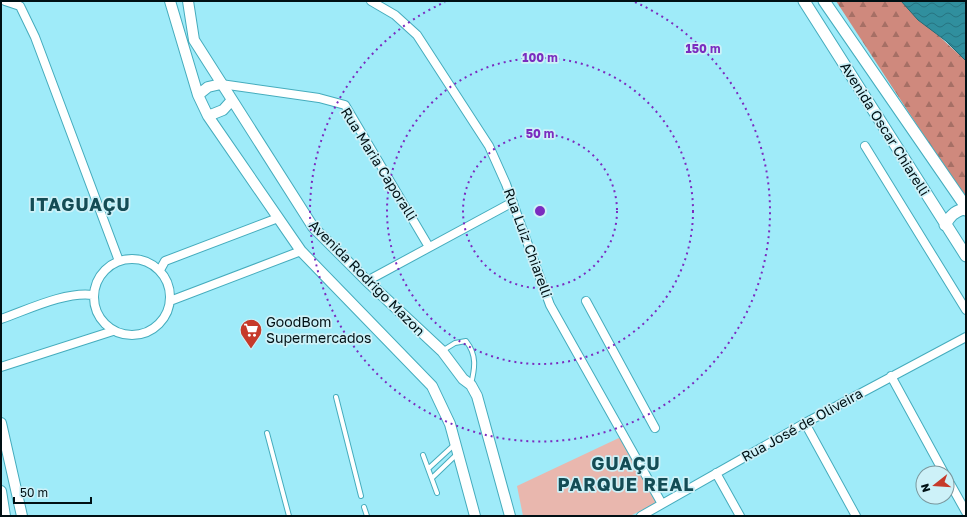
<svg xmlns="http://www.w3.org/2000/svg" width="967" height="517" font-family="'Golos Text',sans-serif">
  <style>
    .forest { fill: url(#forest-firs) }
    .green { fill: #e9b7ae }
    .water { fill: url(#water-waves); stroke: #226975 }
    .lines { fill: none; stroke-linecap: round; stroke-linejoin: round }
    .service-casing { stroke: #45acbd; stroke-width: 6 }
    .minor-casing { stroke: #45acbd; stroke-width: 10 }
    .tertiary-casing { stroke: #45acbd; stroke-width: 12 }
    .secondary-casing { stroke: #45acbd; stroke-width: 13 }
    .service { stroke: #fff; stroke-width: 4 }
    .minor { stroke: #fff; stroke-width: 8 }
    .tertiary { stroke: #fff; stroke-width: 10 }
    .secondary { stroke: #fff; stroke-width: 11 }
    .ring { fill: none; stroke: #7b2cbf; stroke-width: 2; stroke-dasharray: 2 4 }
    .labels { text-anchor: middle; stroke-width: 3.5; stroke-linejoin: round; paint-order: stroke }
    .street-label { font-size: 14px; fill: #001014; stroke: #cdf1f8 }
    .poi-label { font-size: 14px; fill: #001014; stroke: #cdf1f8; text-anchor: start }
    .district-label { font-size: 18px; font-weight: bold; letter-spacing: 1px; fill: #144c55; stroke: #cdf1f8 }
    .centre { fill: #7b2cbf; stroke: #cdf1f8; stroke-width: 2 }
    .ring-label { font-size: 12px; text-anchor: middle; font-weight: bold; fill: #7b2cbf; stroke: #cdf1f8; stroke-width: 3.5; stroke-linejoin: round; paint-order: stroke }
  </style>
  <defs>
    <pattern id="forest-firs" width="22" height="20" patternUnits="userSpaceOnUse"><rect width="22" height="20" fill="#cf897d"/><path d="M5 1l3.5 6h-7zM16 11l3.5 6h-7z" fill="#a66f65"/></pattern>
    <pattern id="water-waves" width="16" height="10" patternUnits="userSpaceOnUse"><rect width="16" height="10" fill="#308f9e"/><path d="M0 5q4-4 8 0t8 0" fill="none" stroke="#267380"/></pattern>
  </defs>
  <rect width="100%" height="100%" fill="#9febf9"/>
  <path class="forest" d="M836,1H901L966,61V200Z"/>
  <path class="green" d="M621,437L658,502L630,516H523L517,486Z"/>
  <path class="water" d="M901,1H966V61L946,41L918,20Z"/>
  <g class="lines">
    <g class="service-casing">
      <path id="service" d="M442,351L455,343L466,341C477,355 475,368 471,384
        M336,397L361,496
        M267,433L289,516
        M423,455L437,493
        M429,468L455,444
        M432,478L458,453
        M364,507L367,516"/>
    </g>
    <g class="minor-casing">
      <path id="minor" d="M5,1L20,6L35,37L119,261
        M371,1L395,15L417,35L489,146L506,184L550,305L662,504
        M221,84L319,98L345,105L429,247
        M865,146L966,310
        M94 297a38 38 0 1 1 76 0a38 38 0 1 1-76 0Z
        M160,270L165,261L278,218
        M367,281L513,202
        M170,301L301,251
        M586,301L655,428
        M1,319C27,310 66,291 93,295
        M1,367L113,331
        M891,376L944,473
        M805,423L856,516
        M716,473L740,516
        M947,478L966,512
        M641,516L805,423L966,337"/>
    </g>
    <g class="tertiary-casing">
      <path id="tertiary" d="M170,1L198,95L208,116L301,251L432,386L450,424L475,516
        M188,1L194,40L313,227L367,281L442,351L463,379L471,385L477,396L510,516
        M198,95L208,87L221,84
        M208,116L223,110L232,100
        M1,423L22,516
        M1,491L5,516"/>
    </g>
    <g class="secondary-casing">
      <path id="secondary" d="M804,1L966,256
        M824,1L966,207
        M945,225C950,216 954,212 963,209L966,210"/>
    </g>
    <use href="#service" class="service"/>
    <use href="#minor" class="minor"/>
    <use href="#tertiary" class="tertiary"/>
    <use href="#secondary" class="secondary"/>
  </g>
  <g class="ring">
    <circle cx="540" cy="211" r="77"/>
    <circle cx="540" cy="211" r="153"/>
    <path d="M635 2A230 230 0 1 1 445 2"/>
  </g>
  <defs>
    <g id="supermarket-pin" transform="scale(1.15)"><path d="M0 17L-7.5 6A9.5 9.5 0 1 1 7.5 6Z" fill="#c63a2a" stroke="#cdf1f8"/><path d="M-6-5.5h2.5l.6 2H6L4.5 2H-2.5L-4.4-4H-6ZM-1.5 3.2a1.3 1.3 0 1 0 .1 0ZM3 3.2a1.3 1.3 0 1 0 .1 0Z" fill="#fff"/></g>
  </defs>
  <g fill-rule="evenodd">
    <use href="#supermarket-pin" x="251" y="330"/>
  </g>
  <g class="labels">
    <g class="street-label">
      <text transform="translate(885 129) rotate(58)" y="5">Avenida Oscar Chiarelli</text>
      <text transform="translate(379 164) rotate(58)" y="5">Rua Maria Caporalli</text>
      <text transform="translate(528 243) rotate(70)" y="5">Rua Luiz Chiarelli</text>
      <text transform="translate(367 278) rotate(45)" y="5">Avenida Rodrigo Mazon</text>
      <text transform="translate(802 425) rotate(-29)" y="5">Rua José de Oliveira</text>
    </g>
    <g class="poi-label">
      <text x="266" y="327">GoodBom<tspan x="266" dy="16">Supermercados</tspan></text>
    </g>
    <g class="district-label">
      <text x="80" y="211">ITAGUAÇU</text>
      <text x="626" y="470">GUAÇU<tspan x="626" dy="21">PARQUE REAL</tspan></text>
    </g>
  </g>
  <circle cx="540" cy="211" r="6" class="centre"/>
  <g class="ring-label">
    <text x="703" y="53">150 m</text>
    <text x="540" y="62">100 m</text>
    <text x="540" y="138">50 m</text>
  </g>
  <rect width="967" height="517" fill="none" stroke="#001014" stroke-width="4"/>
  <g transform="translate(935 485) rotate(253)"><circle r="19" fill="#cdf1f8" stroke="#7b979d"/>
  <path d="M0-3L7 15L0 10L-7 15Z" fill="#c63a2a"/>
  <text y="-6" font-size="11" font-weight="bold" text-anchor="middle" fill="#001014">N</text>
  </g>
  <path d="M14 497v6h77v-6" fill="none" stroke="#001014" stroke-width="2"/>
  <text x="20" y="497" font-size="12" fill="#001014" stroke="#cdf1f8" stroke-width="3" paint-order="stroke">50 m</text>
</svg>
